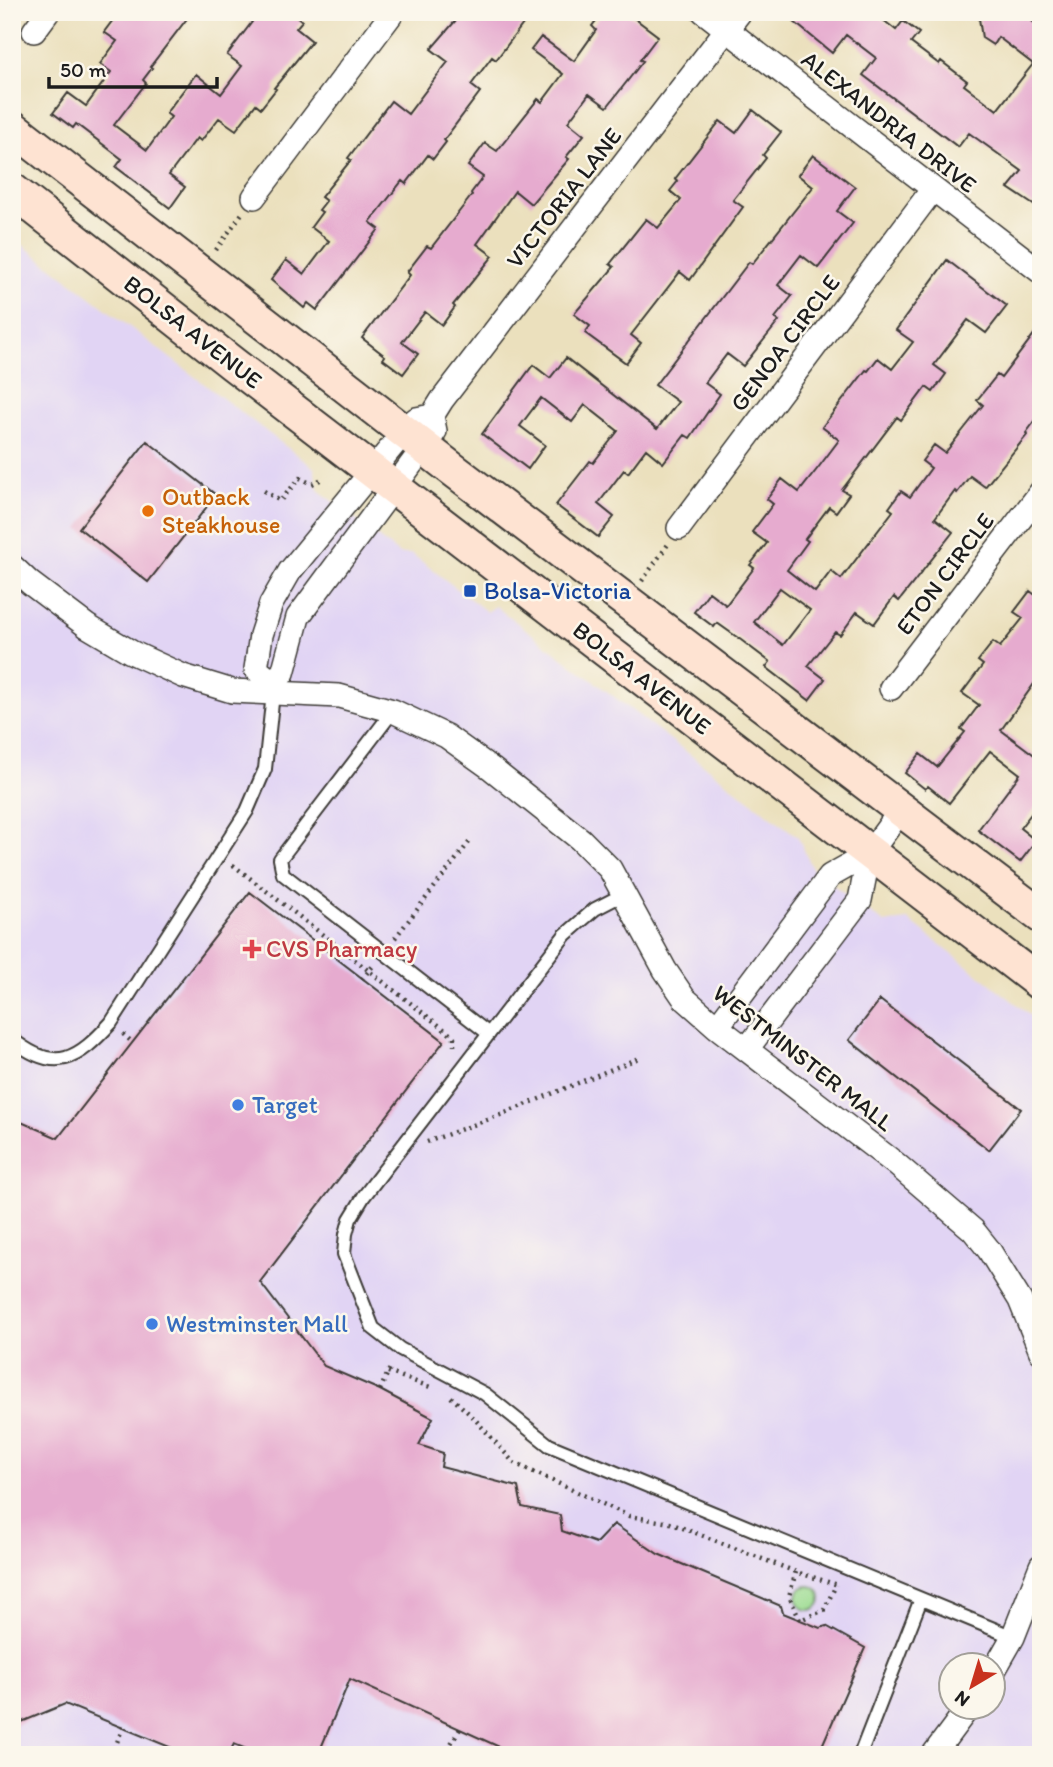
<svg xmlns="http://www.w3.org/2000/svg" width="1053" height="1767" font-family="Itim,sans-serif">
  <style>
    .built { fill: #e1d4f4; fill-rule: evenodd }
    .green { fill: #9cdc92; stroke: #5c7c57; stroke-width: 2 }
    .building { fill: #e6abcf; fill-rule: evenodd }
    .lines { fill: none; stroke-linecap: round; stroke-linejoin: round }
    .lane-casing { stroke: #3b3934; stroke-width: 16 }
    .street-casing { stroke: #3b3934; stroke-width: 26 }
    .secondary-casing { stroke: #3b3934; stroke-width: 37 }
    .path { stroke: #3b3934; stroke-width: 4.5; stroke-dasharray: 2 5; stroke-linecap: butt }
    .lane { stroke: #fff; stroke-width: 12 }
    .street { stroke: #fff; stroke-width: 23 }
    .secondary { stroke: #fee3d2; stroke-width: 33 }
    .food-dot { fill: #e8710a; stroke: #fbf7ec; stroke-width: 2.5 }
    .transit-dot { fill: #1a4fb4; stroke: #fbf7ec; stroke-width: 2.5 }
    .health-dot { fill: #e0444e; stroke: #fbf7ec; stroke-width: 2.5 }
    .shop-dot { fill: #3f7fe0; stroke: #fbf7ec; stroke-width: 2.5 }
    .labels { text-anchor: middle; stroke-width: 5; stroke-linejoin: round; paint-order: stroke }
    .street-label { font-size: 24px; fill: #1c1c1c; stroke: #fbf7ec }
    .food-label { font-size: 24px; fill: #c56008; stroke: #fbf7ec; text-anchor: start }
    .transit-label { font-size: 24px; fill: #164399; stroke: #fbf7ec; text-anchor: start }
    .health-label { font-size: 24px; fill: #be3a42; stroke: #fbf7ec; text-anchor: start }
    .shop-label { font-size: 24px; fill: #366cbe; stroke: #fbf7ec; text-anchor: start }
  </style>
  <rect width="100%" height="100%" fill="#fbf7ec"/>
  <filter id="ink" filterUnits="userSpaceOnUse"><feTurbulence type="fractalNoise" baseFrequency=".0143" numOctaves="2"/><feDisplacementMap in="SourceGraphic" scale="14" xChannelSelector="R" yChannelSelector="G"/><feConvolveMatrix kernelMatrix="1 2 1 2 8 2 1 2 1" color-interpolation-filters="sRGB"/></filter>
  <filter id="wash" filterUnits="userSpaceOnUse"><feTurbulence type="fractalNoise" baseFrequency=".00686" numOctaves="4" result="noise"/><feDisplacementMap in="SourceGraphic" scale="28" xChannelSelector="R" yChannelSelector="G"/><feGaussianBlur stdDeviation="1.57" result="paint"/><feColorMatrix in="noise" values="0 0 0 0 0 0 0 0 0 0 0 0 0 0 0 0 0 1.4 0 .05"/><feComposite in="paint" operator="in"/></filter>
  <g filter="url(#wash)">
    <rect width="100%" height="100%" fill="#ebe0bd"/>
    <path class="built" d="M12,237L314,468L318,490L399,554H412L487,612L495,606L798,837L813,870L884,923L908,920L1041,1023L1040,1751L1029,1755H12ZM951,1666H993V1708H951Z"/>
    <path class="green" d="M797 1598a12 12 0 1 1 24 0a12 12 0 1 1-24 0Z"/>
    <g id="blocks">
      <path class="building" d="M119,12H192L150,67L152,68L143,80L146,83L114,125L147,150L171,117L166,113L196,74L221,94L242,66L227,55L252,22L239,12H292L302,21L296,28L312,41L274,88L276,89L261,108L256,104L236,130L219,118L201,141L197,138L169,175L185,187L170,208L116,167L122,159L76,124L73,128L53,113L68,93L86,106L111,72L100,64L117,41L104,32Z
        M463,12H532L496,60L492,57L471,85L480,92L444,140L446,142L433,159L428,155L406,184L402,181L370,222L379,229L317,310L308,303L304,308L271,280L286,260L304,274L329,241L311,227L322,212L319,210L326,201L321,197L351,160L348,158L391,101L408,114L436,77L448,62L431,49Z
        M603,12H626L658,36L640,60L643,61L607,107L589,94L568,122L584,135L566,157L569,159L531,204L515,191L477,244L493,256L453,305L455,307L442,325L425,312L402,342L418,354L403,374L383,359L385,356L362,338L410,275L407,272L427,246L431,248L472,195L471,193L483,177L468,166L485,143L497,151L538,99L542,102L563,74L531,50L541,37L574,61L596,30L592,26Z
        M782,12H873L896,30L903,21L919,33L911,43L939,64L941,61L967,81L964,85L997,110L1033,64L998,37L993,45L982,38L978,12H1020L1041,28V210L1008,188L1022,171L969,133L958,147L863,75L876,58L846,35L832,53Z
        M753,110L781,132L763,155L766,158L733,200L743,207L690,280L680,272L631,335L641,343L626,363L585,333L590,326L574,314L614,267L610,264L646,219L658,228L681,200L670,191L678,181L675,179L720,121L736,133Z
        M813,155L855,187L837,211L853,223L818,268L801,255L778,285L792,296L775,318L779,321L743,366L727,354L705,383L720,394L690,438L685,435L663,463L646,449L628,473L624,470L598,504L614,517L598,537L556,505L590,461L593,463L618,431L585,405L572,422L541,398L520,426L545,445L528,469L482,434L533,365L550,378L566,358L657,429L678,402L655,385L749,262L752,264L813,187L798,175Z
        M947,260L1007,306L986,333L968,320L934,365L946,374L933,392L926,387L901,420L897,417L842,490L849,494L836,512L829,507L805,539L808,541L787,570L815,592L831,571L841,579L893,511L889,508L901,491L910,497L931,468L922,461L934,445L945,453L983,405L977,400L997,375L1001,378L1041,325V413L1026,433L1027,435L985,487L970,476L957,493L955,491L935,518L953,532L899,601L894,597L874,624L857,612L840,635L835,632L808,666L825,679L809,700L766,667L770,662L741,640L717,623L714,627L694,612L709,592L726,605L754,568L750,565L767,543L752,532L773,504L767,499L782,479L799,492L818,468L839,440L822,427L866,370L868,371L878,358L892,369L913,342L896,330ZM780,588L810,610L783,645L754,622Z
        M147,441L216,495L148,582L79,528Z
        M1030,591L1038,597L1041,594V674L1001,730L1041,760V801L1020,828L1036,841L1020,862L978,830L1020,774L990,751L949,803L928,786L925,789L905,773L920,754L937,767L965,732L961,729L979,705L962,693L983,665L978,661L993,642L1000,647L1023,618L1014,612Z
        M250,892L444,1041L260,1282L324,1366L380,1390L433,1418L419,1445L443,1453L441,1467L518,1487L522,1507L560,1515L562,1531L596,1543L614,1524L658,1554L781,1606L783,1613L820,1628L826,1626L865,1648L818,1755H517L350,1679L318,1755H261L234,1744L228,1755H189L65,1704L12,1726V1118L58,1138Z
        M880,1000L1021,1109L989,1150L849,1040Z"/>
    </g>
  </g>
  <g filter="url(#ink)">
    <use href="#blocks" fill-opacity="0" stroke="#3b3934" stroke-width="2"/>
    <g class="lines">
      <g class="lane-casing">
        <path id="lane" d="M393,711L280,859L283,874L489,1034
          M624,894L595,909L565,935L364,1196L350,1219L346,1234L344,1254L373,1328L400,1349L485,1394L549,1445L1013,1637
          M12,1039C56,1075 78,1059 111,1023L247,811L265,769L273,693
          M860,1755L921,1599"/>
      </g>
      <g class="street-casing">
        <path id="street" d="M704,12L1041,272
          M34,31L48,12
          M254,197L393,12
          M679,528L933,189
          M12,566L30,583L87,626L131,652L183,676L232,691L339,696L393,711L446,736L492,769L580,839L610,869L665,970L684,998L717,1027L896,1164L973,1230L989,1250L1020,1300L1041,1352
          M271,681L283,673L298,617L424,447L435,431L432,416L442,400L740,12
          M891,688L1041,492
          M273,693L271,681L256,669L261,635L271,604L290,571L404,432L416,419L432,416
          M717,1027L830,876L869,854L901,810
          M747,1049L860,900L869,854
          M993,1672L1013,1637L1041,1566
          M933,1755L968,1708"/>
      </g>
      <g class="secondary-casing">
        <path id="secondary" d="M12,127L447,465L1041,916
          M12,190L233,364L1041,984"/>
      </g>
      <path class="path" d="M216,250L243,212
        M264,491L280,501L300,478L312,484L324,478
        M642,581L669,543
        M233,865L454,1037V1050
        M395,938L471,840
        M362,979L373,966
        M123,1034L132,1042
        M427,1142L503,1114L641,1057
        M388,1372L433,1388
        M380,1390L390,1368
        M451,1397L473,1417L514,1463L629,1516L670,1523L796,1572L838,1585
        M796,1572L789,1596L800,1620L824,1610L836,1585
        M123,1727L114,1750L125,1755
        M166,1755L170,1747
        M444,1755L460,1729"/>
      <use href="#lane" class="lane"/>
      <use href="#street" class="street"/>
      <use href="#secondary" class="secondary"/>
    </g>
  </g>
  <circle class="food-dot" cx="148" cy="511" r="7"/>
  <rect class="transit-dot" x="463" y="584" width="14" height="14" rx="3.5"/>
  <path class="health-dot" d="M248.5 938.5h7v7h7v7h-7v7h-7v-7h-7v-7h7z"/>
  <g class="shop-dot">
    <circle cx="238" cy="1105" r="7"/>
    <circle cx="152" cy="1324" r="7"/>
  </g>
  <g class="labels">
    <g class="street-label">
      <text transform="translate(889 122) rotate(38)" y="8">ALEXANDRIA DRIVE</text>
      <text transform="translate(564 198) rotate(-52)" y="8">VICTORIA LANE</text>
      <text transform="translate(193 332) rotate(38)" y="8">BOLSA AVENUE</text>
      <text transform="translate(785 343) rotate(-53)" y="8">GENOA CIRCLE</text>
      <text transform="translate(945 574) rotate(-53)" y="8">ETON CIRCLE</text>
      <text transform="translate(642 678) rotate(38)" y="8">BOLSA AVENUE</text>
      <text transform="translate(803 1058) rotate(38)" y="8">WESTMINSTER MALL</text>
    </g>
    <g class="food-label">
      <text x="162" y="505">Outback<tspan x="162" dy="28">Steakhouse</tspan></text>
    </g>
    <g class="transit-label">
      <text x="484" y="599">Bolsa-Victoria</text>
    </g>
    <g class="health-label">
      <text x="266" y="957">CVS Pharmacy</text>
    </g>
    <g class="shop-label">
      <text x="252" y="1113">Target</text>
      <text x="166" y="1332">Westminster Mall</text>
    </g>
  </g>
  <rect width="1053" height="1767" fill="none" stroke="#fbf7ec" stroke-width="42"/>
  <g transform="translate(972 1686) rotate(218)"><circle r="33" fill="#fbf7ec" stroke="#a29f99" stroke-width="2"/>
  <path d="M0-5L12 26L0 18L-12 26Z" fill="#c8321e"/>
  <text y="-10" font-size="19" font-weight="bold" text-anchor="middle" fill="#1c1c1c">N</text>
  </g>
  <path d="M49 77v10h168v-10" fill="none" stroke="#1c1c1c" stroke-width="3.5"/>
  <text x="60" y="77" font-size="21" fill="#1c1c1c" stroke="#fbf7ec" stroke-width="5" paint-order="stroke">50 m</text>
</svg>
